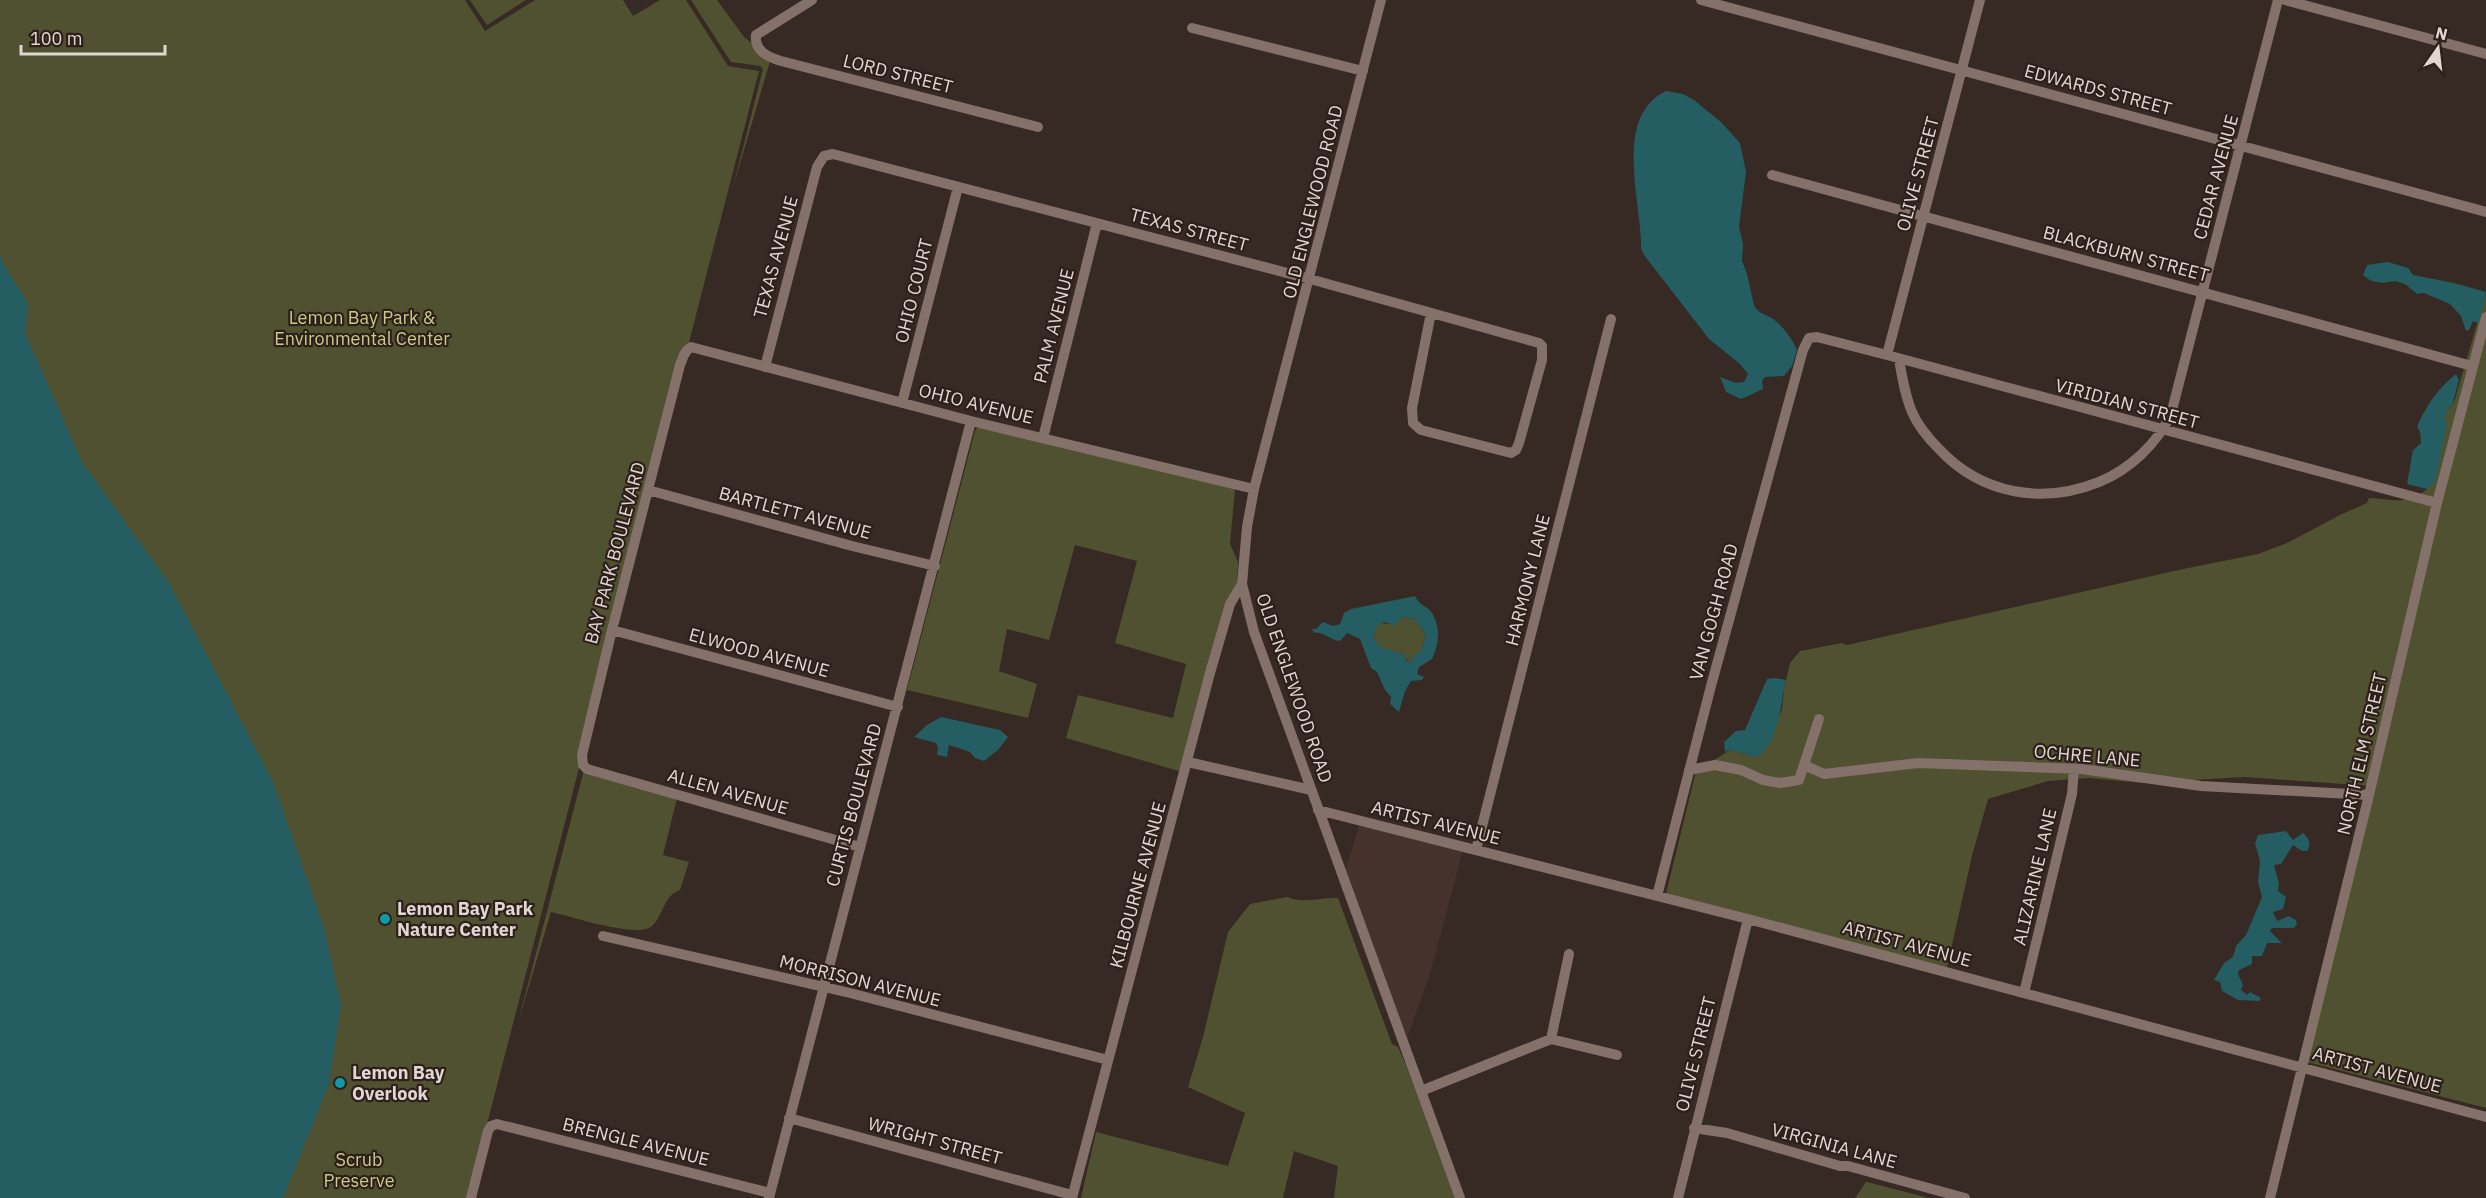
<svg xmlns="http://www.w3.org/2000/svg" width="2486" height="1198" font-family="'IBM Plex Sans',sans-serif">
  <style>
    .commercial { fill: #45322d }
    .green { fill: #4f5130 }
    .water { fill: #245e62; fill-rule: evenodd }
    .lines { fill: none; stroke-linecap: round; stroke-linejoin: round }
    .minor { stroke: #84716a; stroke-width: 10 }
    .culture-dot { fill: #0f9aa8; stroke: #2d1f19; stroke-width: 2 }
    .labels { text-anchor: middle; stroke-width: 4.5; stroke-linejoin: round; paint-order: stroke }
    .street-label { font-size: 18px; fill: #e0d6d2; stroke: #2d1f19 }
    .park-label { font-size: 18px; fill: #c7cc88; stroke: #2d1f19 }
    .poi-label { font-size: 18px; font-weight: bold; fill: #e0d6d2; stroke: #2d1f19; text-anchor: start }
  </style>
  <rect width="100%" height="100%" fill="#372923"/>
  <path class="commercial" d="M1360,822L1463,850L1431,971L1407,1038L1345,872Z"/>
  <path class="green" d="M0,0H465L485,31L535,0H623L633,16L660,0H686L728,66L759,71L468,1198H268L145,618L0,301Z
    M470,0H526L487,25Z
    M691,0H717L744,37L771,58L732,191L763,69L760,66L731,62Z
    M2486,293V1108L2307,1062L2372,786L2244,777L2142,783L2089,778L2048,781L1988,799L1972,856L1947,967L1664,902L1696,771L1730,750L1757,757L1782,710L1784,689L1790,663L1800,651L1842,643L1847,645L2183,569L2258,554L2287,543L2340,515L2367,503L2369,498C2396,499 2410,507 2431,485L2447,408L2452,406L2455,399Z
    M981,421L1235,489L1230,544L1238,562L1237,584L1182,772L1066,738L1078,695L1173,718L1186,664L1115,643L1137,561L1075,545L1049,640L1007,629L999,671L1037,684L1028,718L907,690L975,431Z
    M1402,617L1415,619L1426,635L1421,651L1417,655L1413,664L1406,659L1405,655L1380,647L1373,638L1376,626L1380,623L1390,624Z
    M584,770L678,794L663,855L689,862L680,890C663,896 664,915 652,926C638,939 570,916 551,912L517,1026Z
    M1287,897C1304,904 1320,897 1338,898L1392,1044L1398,1047L1406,1065L1455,1198H1334L1338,1166L1294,1151L1283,1198H1081L1096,1132L1228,1166L1245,1113L1188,1087L1203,1037L1228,932L1250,904Z
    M1866,1182H1867L1929,1198H1855Z"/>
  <path class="water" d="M1666,91L1683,94L1694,100L1721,122L1740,143L1746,172L1739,226L1743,244L1742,261L1747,274L1754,305C1758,314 1766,314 1773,319C1782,325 1793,340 1797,350L1792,366L1784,376L1765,377L1762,381L1763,389L1741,399L1726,392L1720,377L1736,383L1744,382L1748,374L1740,364L1709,339L1644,255L1641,248C1642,202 1612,117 1666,91Z
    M0,254L3,263L28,304L25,333L82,462L169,583L273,782L324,928L341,1005L329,1084L283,1198H0Z
    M2388,262L2408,268L2413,275L2454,283L2486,292L2479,323L2473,321L2469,330L2466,331L2461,316L2450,304L2424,293L2417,294L2405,284L2395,281L2383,283L2371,281L2363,275L2367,265Z
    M2456,374L2459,380L2452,406L2447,408L2445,421L2447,424L2435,482L2427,489L2407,484L2413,450L2421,443L2420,432L2417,427C2425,407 2438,388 2456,374Z
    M1415,596C1419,606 1428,606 1432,613C1441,628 1439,644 1432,659L1419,667L1417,674L1424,677L1422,680L1411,681L1405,691L1399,712L1390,704L1391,697L1385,690L1377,672L1371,668L1360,639L1347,633L1340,641C1329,640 1324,631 1314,633L1312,629H1316L1323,622L1333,626L1340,624L1344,613L1351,609ZM1402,617L1415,619L1426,635L1421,651L1413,656L1412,663L1406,660L1405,655L1381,647L1373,638C1376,625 1381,618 1394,626Z
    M1775,678L1786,680C1780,705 1780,741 1757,757L1730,750L1725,752L1724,742L1736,731L1745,730L1767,679Z
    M941,717L1000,730L1008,737L998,750L984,761L975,758L970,752L949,745L947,757L937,755L938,748L936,743L914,737L927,725Z
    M2286,831L2293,840L2303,833C2309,839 2312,843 2307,851H2302L2293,845L2281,864L2274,865L2279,884L2278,891L2286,897L2283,909L2273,912L2277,921L2289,916L2296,920L2297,924L2294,928H2272L2270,931L2282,943H2267L2262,956H2252V964L2239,970L2238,974L2243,985L2241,990L2247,995L2250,992L2261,998L2259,1001L2238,1000L2222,991L2220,982L2214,980L2224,963L2233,957L2236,946L2246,935L2262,897L2258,882L2260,861L2255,843L2258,835Z"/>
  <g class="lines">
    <path class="minor" d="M812,0L756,35C754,51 768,57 781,61L1038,127
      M1381,0L1254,489L1247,527L1242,584L1254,632L1460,1198
      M1701,0L2486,212
      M2285,0L2486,54
      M1192,28L1363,71
      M1772,175L2472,366
      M1887,355L1980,0
      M1899,359C1902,377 1905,395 1912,412C1918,426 1928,438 1939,449C1981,494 2042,505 2099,482C2129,470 2157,444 2171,414L2278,0
      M765,367L817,167L824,156L833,154L1310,279L1539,343L1542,346V360L1519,443L1516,450L1511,453L1421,430L1413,423L1412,408L1431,313
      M902,403L958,187
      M1043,438L1097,223
      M648,490L852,546L935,566
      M612,630L898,707
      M1188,762L1311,790
      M1804,765L1824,774L1918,763L2082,769L2201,786L2369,795
      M1689,770L1715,765L1741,770L1763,780L1780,783L1799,780L1819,719
      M1318,810L1748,919L2486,1117
      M860,847L587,769L583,765L582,755L612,630L680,365C683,358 684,351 691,347L971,421L1254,489
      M1476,850L1611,319
      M1657,896L1711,686L1803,350L1809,338L1817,337L1887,355L2437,503
      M603,936L850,993L1108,1060
      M2024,993L2072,794L2074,769
      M1551,1039L1617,1055
      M1421,1091L1551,1039L1569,954
      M789,1118L1072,1195
      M1694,1128L1727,1133L1840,1166H1848L1965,1198
      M471,1198L488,1131L491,1126L497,1124L770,1193
      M769,1198L971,421
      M1072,1198L1210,673L1230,604L1242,584
      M1678,1198L1748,919
      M2270,1198L2369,795L2437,503L2486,317"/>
  </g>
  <g class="culture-dot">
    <circle cx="385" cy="919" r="6"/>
    <circle cx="340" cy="1083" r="6"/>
  </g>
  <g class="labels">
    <g class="street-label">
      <text transform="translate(898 74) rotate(14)" y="6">LORD STREET</text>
      <text transform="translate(2098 90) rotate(15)" y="6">EDWARDS STREET</text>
      <text transform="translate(1918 174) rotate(-75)" y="6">OLIVE STREET</text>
      <text transform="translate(2216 177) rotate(-75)" y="6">CEDAR AVENUE</text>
      <text transform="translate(1313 202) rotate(-76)" y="6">OLD ENGLEWOOD ROAD</text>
      <text transform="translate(1189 230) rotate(15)" y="6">TEXAS STREET</text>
      <text transform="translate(2126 254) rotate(15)" y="6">BLACKBURN STREET</text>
      <text transform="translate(776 257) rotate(-75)" y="6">TEXAS AVENUE</text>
      <text transform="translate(914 291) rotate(-76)" y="6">OHIO COURT</text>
      <text transform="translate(1054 326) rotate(-76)" y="6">PALM AVENUE</text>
      <text transform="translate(976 404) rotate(14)" y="6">OHIO AVENUE</text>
      <text transform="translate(2127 404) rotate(15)" y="6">VIRIDIAN STREET</text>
      <text transform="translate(795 513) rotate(15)" y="6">BARTLETT AVENUE</text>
      <text transform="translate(615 553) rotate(-75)" y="6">BAY PARK BOULEVARD</text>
      <text transform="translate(1528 580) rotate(-76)" y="6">HARMONY LANE</text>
      <text transform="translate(1714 612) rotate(-75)" y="6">VAN GOGH ROAD</text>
      <text transform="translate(759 653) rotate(15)" y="6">ELWOOD AVENUE</text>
      <text transform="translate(1294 688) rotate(71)" y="6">OLD ENGLEWOOD ROAD</text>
      <text transform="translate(2362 754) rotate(-77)" y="6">NORTH ELM STREET</text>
      <text transform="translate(2087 756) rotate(5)" y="6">OCHRE LANE</text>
      <text transform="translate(728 792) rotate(16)" y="6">ALLEN AVENUE</text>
      <text transform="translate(854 805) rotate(-75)" y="6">CURTIS BOULEVARD</text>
      <text transform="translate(1436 823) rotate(14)" y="6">ARTIST AVENUE</text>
      <text transform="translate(2035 877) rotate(-77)" y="6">ALIZARINE LANE</text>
      <text transform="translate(1138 885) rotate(-75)" y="6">KILBOURNE AVENUE</text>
      <text transform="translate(1907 944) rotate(15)" y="6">ARTIST AVENUE</text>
      <text transform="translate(860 981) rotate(14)" y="6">MORRISON AVENUE</text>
      <text transform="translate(1696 1054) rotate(-76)" y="6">OLIVE STREET</text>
      <text transform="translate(2377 1070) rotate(15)" y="6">ARTIST AVENUE</text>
      <text transform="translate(935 1141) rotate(15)" y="6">WRIGHT STREET</text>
      <text transform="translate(636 1142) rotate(14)" y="6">BRENGLE AVENUE</text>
      <text transform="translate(1834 1146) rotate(15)" y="6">VIRGINIA LANE</text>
    </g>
    <g class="park-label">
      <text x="362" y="324">Lemon Bay Park &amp;<tspan x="362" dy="21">Environmental Center</tspan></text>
      <text x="359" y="1166">Scrub<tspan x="359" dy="21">Preserve</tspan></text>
    </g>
    <g class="poi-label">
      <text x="397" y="915">Lemon Bay Park<tspan x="397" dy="21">Nature Center</tspan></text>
      <text x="352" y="1079">Lemon Bay<tspan x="352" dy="21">Overlook</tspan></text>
    </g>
  </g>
  <g transform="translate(2438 48) rotate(14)" stroke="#2d1f19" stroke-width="4.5" paint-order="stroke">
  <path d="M0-4.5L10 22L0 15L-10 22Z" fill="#e0d6d2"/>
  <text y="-9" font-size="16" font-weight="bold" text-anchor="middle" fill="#e0d6d2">N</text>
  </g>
  <path d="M21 45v9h144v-9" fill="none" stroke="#e0d6d2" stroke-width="3"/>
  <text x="30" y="45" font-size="18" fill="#e0d6d2" stroke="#2d1f19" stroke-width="4.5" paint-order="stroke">100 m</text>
</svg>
